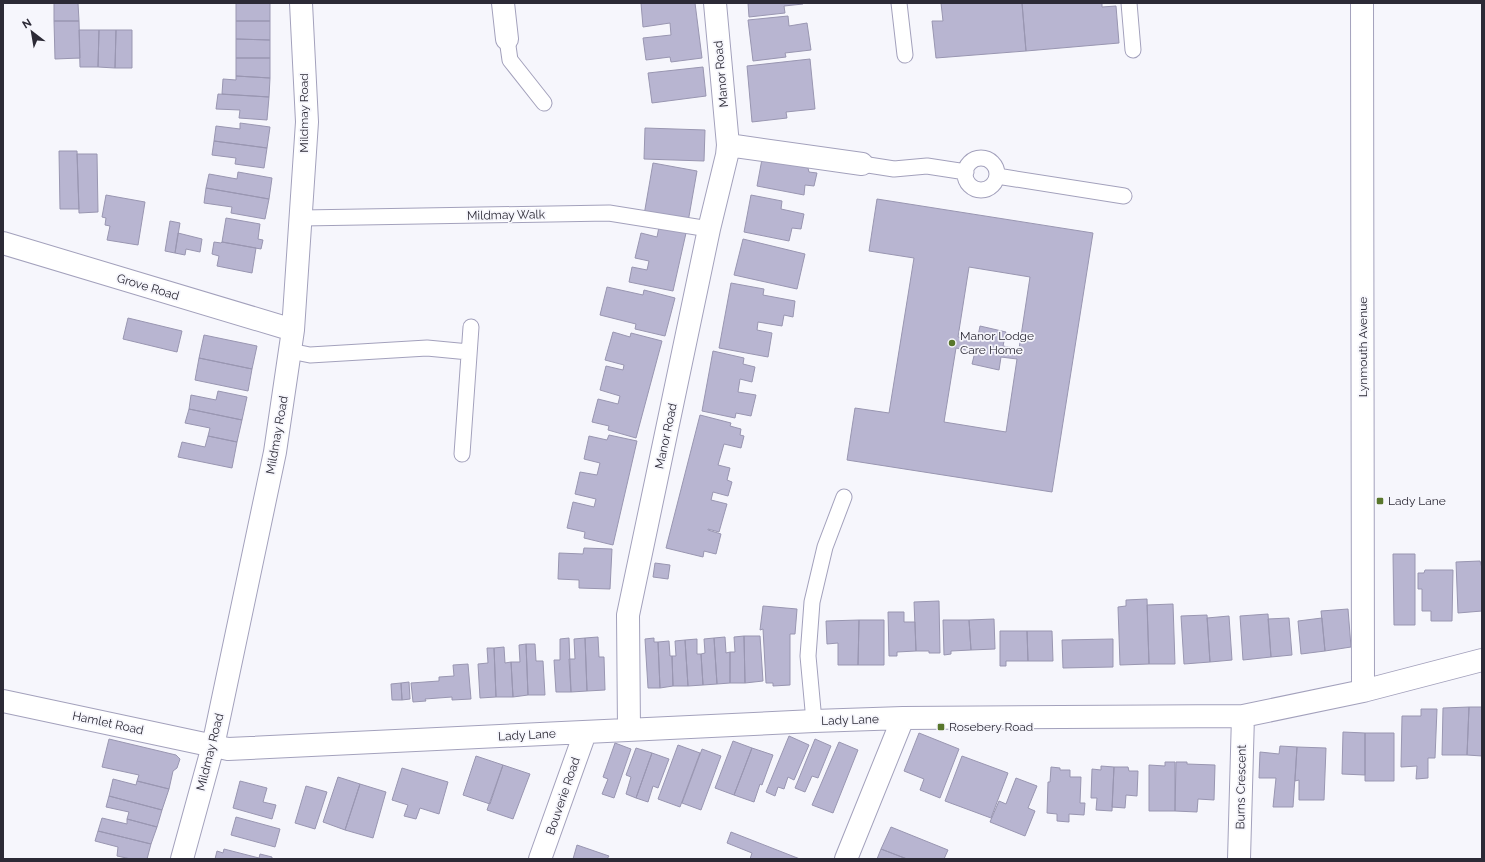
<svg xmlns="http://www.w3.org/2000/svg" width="1485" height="862" font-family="Raleway,sans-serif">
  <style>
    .building { fill: #b8b5d1; stroke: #9996b1; fill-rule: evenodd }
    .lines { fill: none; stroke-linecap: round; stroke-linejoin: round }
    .service-casing { stroke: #a3a1bc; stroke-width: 17 }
    .minor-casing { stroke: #a3a1bc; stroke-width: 24 }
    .service { stroke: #fff; stroke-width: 15 }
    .minor { stroke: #fff; stroke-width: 22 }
    .poi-dot { fill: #59772c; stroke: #f6f6fc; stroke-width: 1.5 }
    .labels { text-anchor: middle; stroke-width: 3.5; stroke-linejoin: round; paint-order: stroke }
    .street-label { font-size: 12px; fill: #2c2a36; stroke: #f6f6fc }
    .poi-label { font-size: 12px; fill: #2c2a36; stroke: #f6f6fc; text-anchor: start }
  </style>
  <rect width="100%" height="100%" fill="#f6f6fc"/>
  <path class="building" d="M54,3H78L79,21H54Z
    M236,3H270V21H236Z
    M641,3H695L702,58L671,62L670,57L646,60L643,38L671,35L670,23L643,27Z
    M748,3H803V4L784,6L785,13L749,17Z
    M941,3H1022L1026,51L936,58L932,21H943Z
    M1022,3H1102V7L1116,6L1119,43L1026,51Z
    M788,16L789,26L807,23L811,50L785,53L786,57L753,61L748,20Z
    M54,21H79L80,58L55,59Z
    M236,21H270V40L236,39Z
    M79,30H99L98,67H80Z
    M99,30H116L115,68L98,67Z
    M116,30H132V68H115Z
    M236,39L270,40V58H236Z
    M236,58H270V78L236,76Z
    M810,59L815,109L786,112L787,118L752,122L747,66Z
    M703,67L706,96L652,103L648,73Z
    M236,76L270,78L269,97L222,94L223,79L236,80Z
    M218,94L269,97L267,120L239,118L240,110L216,109Z
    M240,123L270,127L267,148L214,141L216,126L240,129Z
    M645,128L705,130L704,161L644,159Z
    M214,141L267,148L264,168L235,164L236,158L212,155Z
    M59,151H77L79,209H60Z
    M77,154H97L98,212L79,213Z
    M762,159L808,168L809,172L817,173L814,186L805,185L804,195L757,186Z
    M653,163L697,171L688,222L644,215Z
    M238,172L272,178L269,199L206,188L209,174L237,179Z
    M206,188L269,199L265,219L231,213L232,207L204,203Z
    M106,195L145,202L138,245L107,240L110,226L105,225L106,218L102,217Z
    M751,195L782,201L781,209L804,214L801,229L792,228L789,241L744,232Z
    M877,199L1093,233L1052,492L847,460L855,408L889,413L914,258L869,251ZM969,267L1030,277L1019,349L1003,346L1006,332L980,326L977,341L958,337ZM956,348L975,352L972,364L999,370L1001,357L1017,359L1006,432L944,422Z
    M226,218L260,224L258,239L263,240L261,249L222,242Z
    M170,221L180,223L175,253L165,251Z
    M659,227L686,233L673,291L629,282L632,267L647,270L649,261L635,258L641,233L657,237Z
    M178,233L202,239L200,252L186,249L185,255L175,253Z
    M743,239L805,254L797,289L734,275Z
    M214,242L221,243L222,242L256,248L252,273L217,266L219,256L212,254Z
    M731,283L764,289L763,295L795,301L793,317L784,315L782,326L758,322L757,330L772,333L768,357L719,348Z
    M607,287L643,295L644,290L675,298L665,336L635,329L636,324L600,315Z
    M128,318L182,331L177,352L123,339Z
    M613,332L630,337L631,333L662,341L636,438L608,430L609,426L592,422L598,399L618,404L620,396L600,390L606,366L623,370L624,365L605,360Z
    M204,335L257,346L252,369L199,358Z
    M713,351L744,358L743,364L755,367L752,382L740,379L738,392L756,395L751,416L736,413L735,418L702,411Z
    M199,358L252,369L248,391L195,380Z
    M218,391L247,397L242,420L189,409L191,395L216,400Z
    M189,409L242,420L237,442L208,436L210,428L185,423Z
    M700,415L731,423L730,426L741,429L740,435L744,436L741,448L724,444L718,465L730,468L727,480L732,482L728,496L713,492L711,500L727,504L719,532L708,529V530L721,534L716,554L704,551L703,557L666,548Z
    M609,435L637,441L613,545L584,538L585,532L567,528L573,502L594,507L596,499L575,494L580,472L597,475L600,463L584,459L589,436L607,440Z
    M208,436L237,442L232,468L178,457L182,442L205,447Z
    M584,548L612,549L610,589L579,588V580L558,579L559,553L583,554Z
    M1393,554H1415V625H1394Z
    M1480,561L1482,568V611L1458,613L1456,562Z
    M655,563L670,565L668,579L653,577Z
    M1425,570H1453L1452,621H1431V611H1422V589H1418V573H1424Z
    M1147,599L1149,664L1120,665L1118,607L1126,606V600Z
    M939,601L940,653H929V651H916L914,602Z
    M1173,604L1175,664H1149L1147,605Z
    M763,606L797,609L795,634H790V685L773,686V683H766L763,629L760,630Z
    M1348,609L1351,647L1325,651L1321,611Z
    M888,612H904V622H915L916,651L897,652V656H889Z
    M1268,614L1271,657L1243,660L1240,616Z
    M1207,615L1210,662L1184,664L1181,616Z
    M1229,616L1232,660L1210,662L1207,618Z
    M1289,618L1292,655L1271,657L1268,619Z
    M1322,618L1325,651L1301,654L1298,621Z
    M994,619L995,649L971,650L969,620Z
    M859,620L858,665H838V643L827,644L826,621Z
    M859,620H884V665H858Z
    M943,620H969L971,650L951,651V654L944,655Z
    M1000,631H1027L1028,661H1006V666H1000Z
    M1027,631H1052L1053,661H1028Z
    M744,636H760L763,681L745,683Z
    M744,636L745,683H730V652H735L734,637Z
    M598,637L599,657H604L605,690L587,691L585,638Z
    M725,637L726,653L730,652V683L717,684L714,638Z
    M569,638L571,692H556L554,660H560V639Z
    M585,638L587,691L571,692L569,659H575L574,639Z
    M654,638V642H658L660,688H648L645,639Z
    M714,638L717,684L703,685L701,654L705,653L704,639Z
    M697,639V654H701L703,685L688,686L685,640Z
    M1113,639V667L1063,668L1062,640Z
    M685,640L688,686H673L672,656H676L675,641Z
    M669,641L670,656H672L673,686L660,688L658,642Z
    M526,644H535L536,661H543L545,695H528Z
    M526,644L528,695L513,697L511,662H520L519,645Z
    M504,647L505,663L511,662L513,697H496L494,648Z
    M487,648H494L496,697L480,698L478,664L488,663Z
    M468,664L471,699L452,700V697L425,699L426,701L413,702L411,683L439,681V677L454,676L453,665Z
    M409,682L410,699L402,700L401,683Z
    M401,683L402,700H392L391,684Z
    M1469,707L1467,755H1442L1443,708Z
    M1469,707H1482V756L1467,755Z
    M1421,709H1437L1435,758H1428V778L1416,779L1417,766L1401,767L1402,716H1421Z
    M1343,732L1365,733V775L1342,774Z
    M919,733L959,749L940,798L920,790L924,779L904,771Z
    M1365,733H1394V781H1365Z
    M789,736L809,745L794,780L788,777L784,789L778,787L775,796L766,792Z
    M109,739L176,755L180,759L177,768L173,771L169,789L137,781L139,775L102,767Z
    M815,739L831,746L818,778L812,776L805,792L795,788Z
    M733,741L752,748L734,795L715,788Z
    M839,742L858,750L833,813L812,805Z
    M615,743L631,749L614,798L602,794L608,779L603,777Z
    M678,745L700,753L680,807L658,799Z
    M1280,746L1297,747L1293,807H1273L1276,778H1259L1260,752L1279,754Z
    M1297,747L1326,748L1324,800H1299V780L1295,781Z
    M636,748L652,753L636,798L626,794L631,777L626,775Z
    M752,748L773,755L762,785L760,784L754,802L734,795Z
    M702,749L721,756L701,810L682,803Z
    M652,753L669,759L658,788L653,786L648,802L636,798Z
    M476,756L503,765L490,804L463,795Z
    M962,756L1008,773L991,818L945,801Z
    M1165,762H1175V811H1149V765L1165,766Z
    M1176,762H1187V764L1215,765L1214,800L1198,799L1197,812L1175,811Z
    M503,765L530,774L513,819L487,810Z
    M1101,766L1114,767L1112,811L1096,810L1097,798H1091L1092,769L1101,770Z
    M1051,767L1060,768V770H1070V777H1081L1080,803H1085L1084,815L1069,814V822L1057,821V814L1047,813L1048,782H1050Z
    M1114,767H1128L1129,771H1138L1137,796L1126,795L1125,808L1112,807Z
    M402,768L448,782L439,814L420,808L416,819L404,816L408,805L392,800Z
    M338,777L360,784L345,830L323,822Z
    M1016,778L1037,786L1028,808L1035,811L1025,836L990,822L999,801L1006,804Z
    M113,779L136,785L137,781L169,789L162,810L109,796Z
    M240,781L267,788L263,802L276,805L272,819L233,808Z
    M360,784L386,792L373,838L345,830Z
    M306,786L327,792L315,829L295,823Z
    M109,796L162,810L157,827L127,819L129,812L106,807Z
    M236,817L280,829L275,847L231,835Z
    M102,818L127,824V819L157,827L151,844L98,831Z
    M891,827L948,850L944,859H907L881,849Z
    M98,831L151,844L147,859H131L117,856L118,847L95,841Z
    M731,832L800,859H750L752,853L727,843Z
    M577,845L609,856L607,859H573Z
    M224,849L259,858L260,854L272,857V859H215L217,851L223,853Z
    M881,849L907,859H877Z"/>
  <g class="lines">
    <g class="service-casing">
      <path id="service" d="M899,3L905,55
        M1129,3L1133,50
        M507,39L510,60L544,103
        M965 174a16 16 0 1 1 32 0a16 16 0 1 1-32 0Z
        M862,164L894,169L927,166L966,172
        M997,176L1124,196
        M302,218L609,213L709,229
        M290,351L310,355L427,348L469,352
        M462,454L471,327
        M814,721L808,656L812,602L825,547L844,497"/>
    </g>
    <g class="minor-casing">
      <path id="minor" d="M503,3L507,39
        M1362,3L1363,691
        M728,145L862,164
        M3,243L293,330
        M3,701L228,749L814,721L903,718L1243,716L1363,691L1482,660
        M629,730L628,615L709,229L727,155L728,145L715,3
        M182,859L213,746L275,452L293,330L307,122L301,3
        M540,859L585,733
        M846,859L903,718
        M1239,859L1243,716"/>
    </g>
    <use href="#service" class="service"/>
    <use href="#minor" class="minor"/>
  </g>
  <g class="poi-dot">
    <circle cx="952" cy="343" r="4"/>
    <rect x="1376" y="497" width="8" height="8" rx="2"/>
    <rect x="937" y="723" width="8" height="8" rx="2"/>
  </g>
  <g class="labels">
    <g class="street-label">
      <text transform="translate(721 74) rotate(-95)" y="4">Manor Road</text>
      <text transform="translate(304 113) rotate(-90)" y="4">Mildmay Road</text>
      <text transform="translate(506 215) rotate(-1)" y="4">Mildmay Walk</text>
      <text transform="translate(148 287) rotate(17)" y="4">Grove Road</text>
      <text transform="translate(1363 347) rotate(-90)" y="4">Lynmouth Avenue</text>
      <text transform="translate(277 435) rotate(-80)" y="4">Mildmay Road</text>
      <text transform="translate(666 436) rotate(-78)" y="4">Manor Road</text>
      <text transform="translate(850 720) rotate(-2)" y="4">Lady Lane</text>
      <text transform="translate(108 723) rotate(12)" y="4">Hamlet Road</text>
      <text transform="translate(527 735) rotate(-3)" y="4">Lady Lane</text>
      <text transform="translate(210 752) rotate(-76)" y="4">Mildmay Road</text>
      <text transform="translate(1241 787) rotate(-89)" y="4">Burns Crescent</text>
      <text transform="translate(563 796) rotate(-71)" y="4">Bouverie Road</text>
    </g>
    <g class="poi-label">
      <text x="960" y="340">Manor Lodge<tspan x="960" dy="14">Care Home</tspan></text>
      <text x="1388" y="505">Lady Lane</text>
      <text x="949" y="731">Rosebery Road</text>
    </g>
  </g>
  <rect width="1485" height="862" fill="none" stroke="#2c2a36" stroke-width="8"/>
  <g transform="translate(32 32) rotate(329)" stroke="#f6f6fc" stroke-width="3" paint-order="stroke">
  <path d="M0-3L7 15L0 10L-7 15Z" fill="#2c2a36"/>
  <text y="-6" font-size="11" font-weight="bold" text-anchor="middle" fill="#2c2a36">N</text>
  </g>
</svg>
